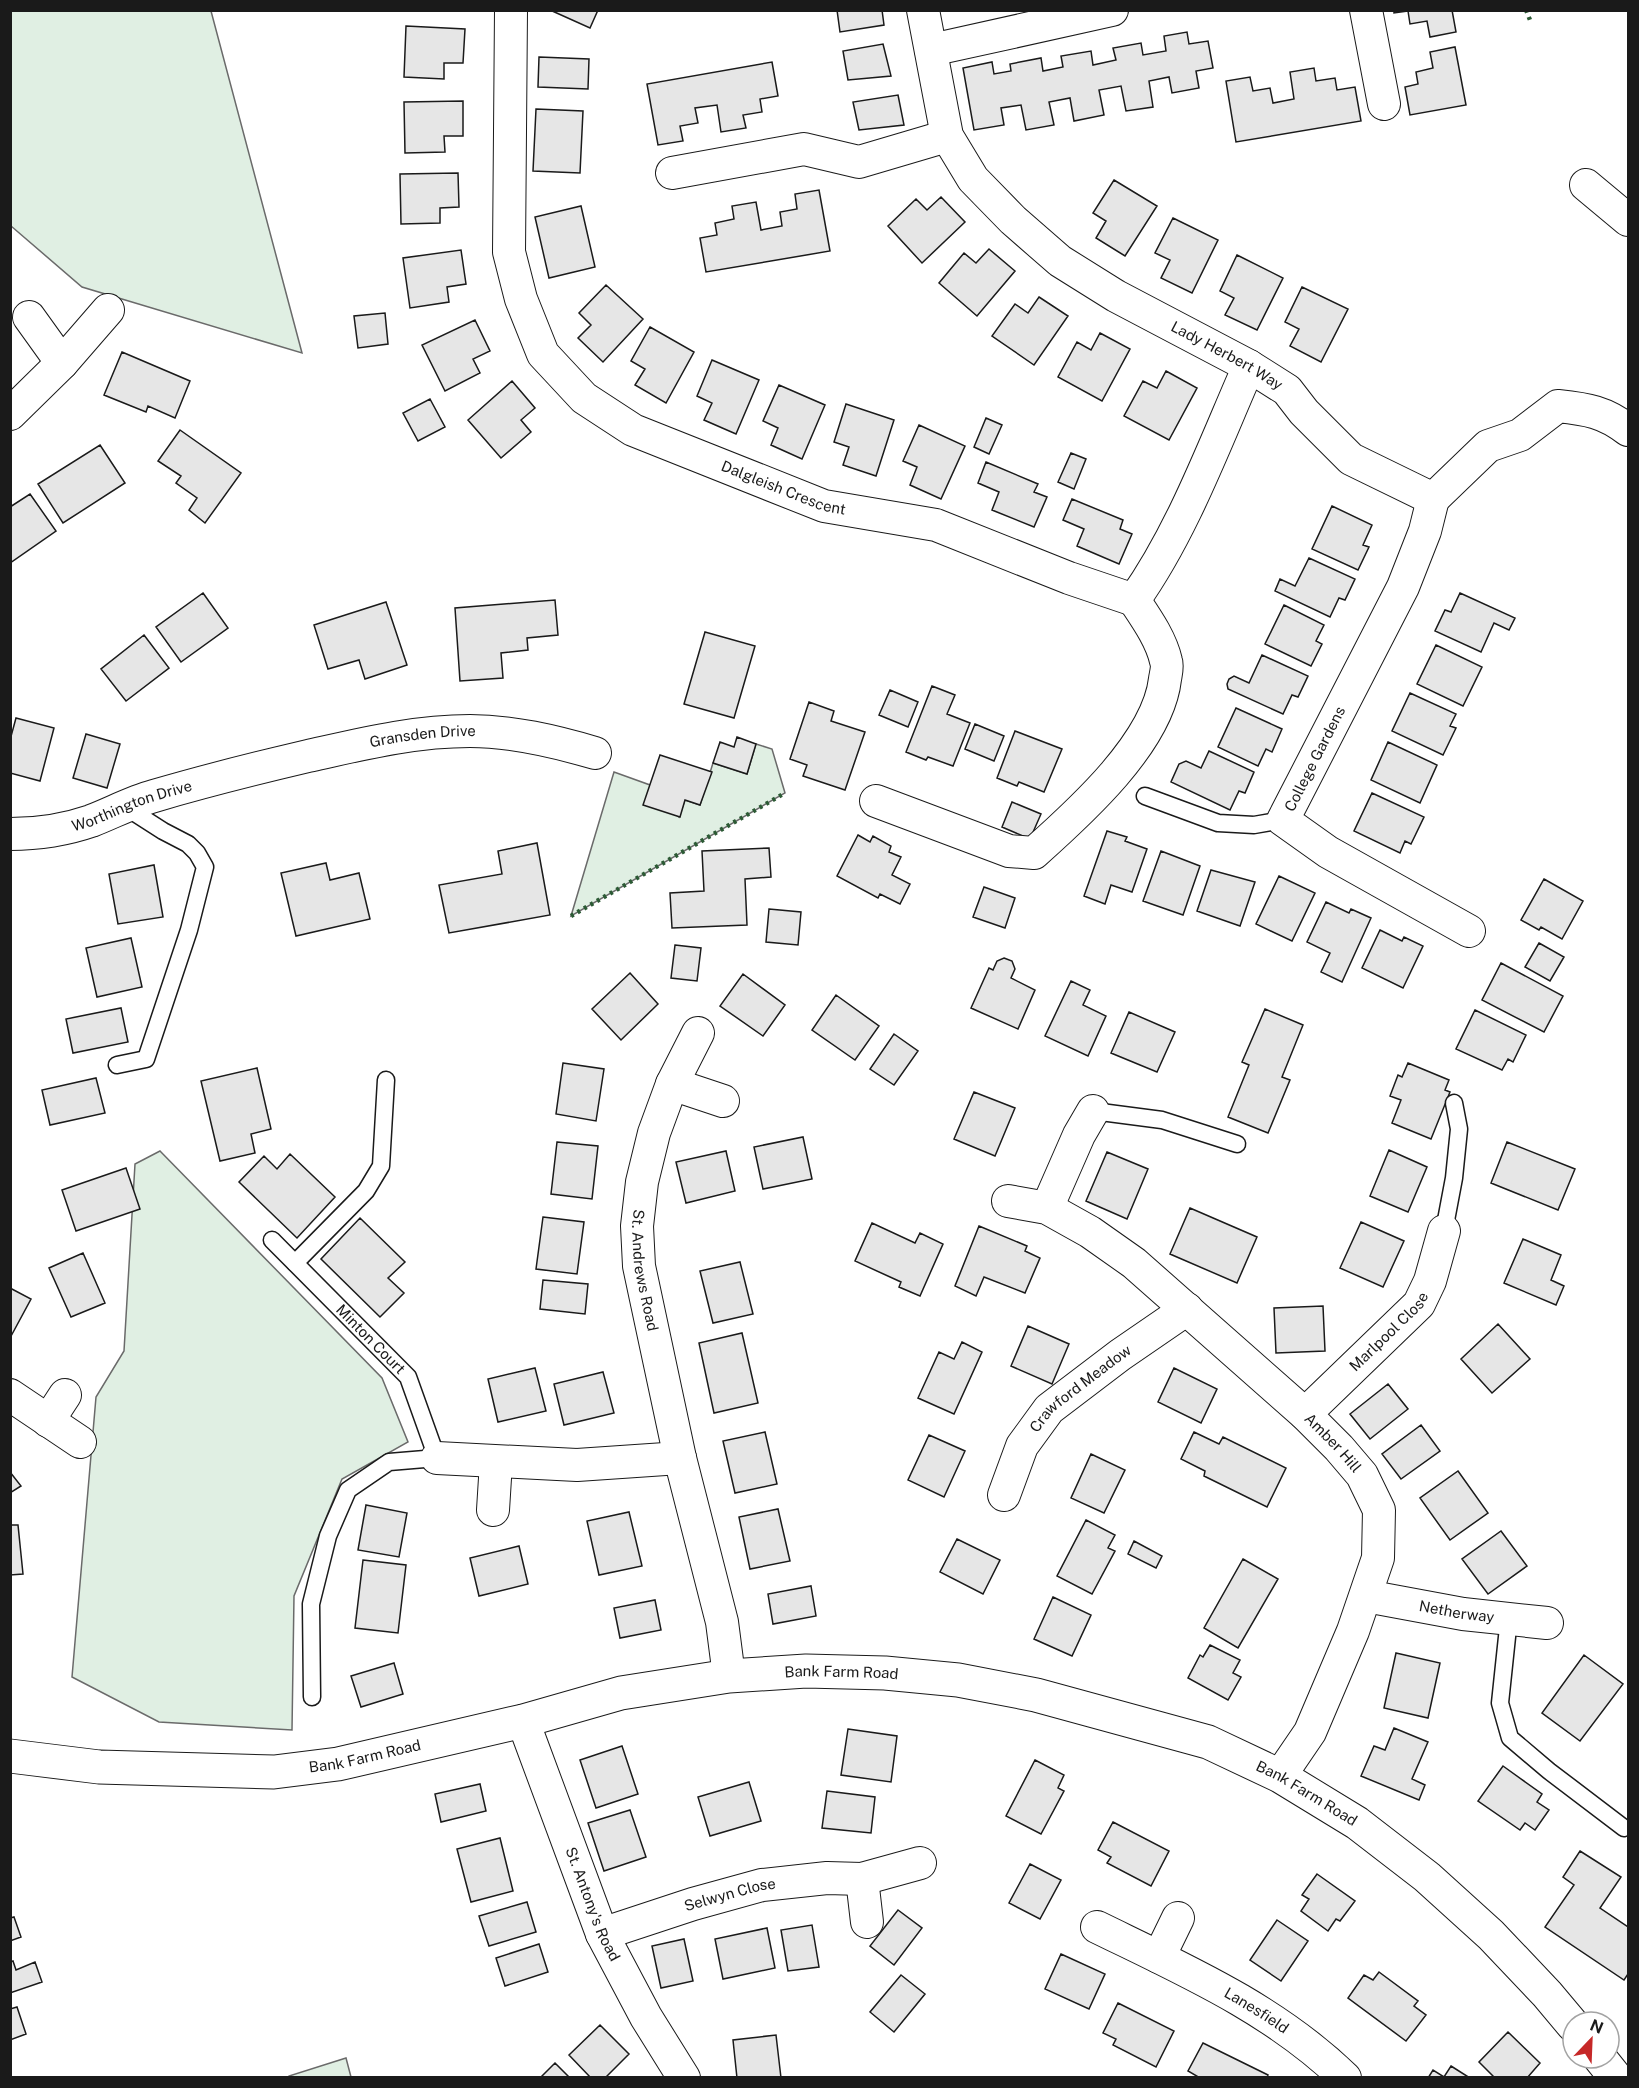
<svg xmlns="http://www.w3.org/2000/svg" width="1639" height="2088" font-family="'Public Sans',sans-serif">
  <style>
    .green { fill: #e0efe3; stroke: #6a6a6a; stroke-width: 1.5 }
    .building { fill: #e6e6e6; stroke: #1a1a1a; stroke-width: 1.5 }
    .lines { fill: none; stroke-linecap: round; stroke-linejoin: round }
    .lane-casing { stroke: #1a1a1a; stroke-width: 19 }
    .street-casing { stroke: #1a1a1a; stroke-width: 34 }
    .secondary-casing { stroke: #1a1a1a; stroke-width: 35 }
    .lane { stroke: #fff; stroke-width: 16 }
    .street { stroke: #fff; stroke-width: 32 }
    .secondary { stroke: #fff; stroke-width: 33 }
    .hedge { stroke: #2b5a34; stroke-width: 4.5; stroke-dasharray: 3 4.5; stroke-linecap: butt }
    .labels { text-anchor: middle; stroke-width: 4.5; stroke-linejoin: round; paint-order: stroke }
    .street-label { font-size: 15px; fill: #1a1a1a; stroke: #fff }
  </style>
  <rect width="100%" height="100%" fill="#fff"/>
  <path class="green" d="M11,11H211L302,353L82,287L11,226Z
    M756,744L772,749L785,793L571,916L614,772L650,785L679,817L685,800L700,805L713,763L747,774Z
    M160,1151L382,1378L408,1442L342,1479L294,1596L292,1730L159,1722L72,1677L96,1397L124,1351L135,1164Z
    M346,2058L351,2077H289V2076Z"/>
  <path class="building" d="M550,10H598L590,28Z
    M837,10H882L884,25L840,32Z
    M1394,10H1452L1456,32L1430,37L1427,21L1410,24L1408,11L1394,13Z
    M406,26L465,29L463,63H444V79L404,77Z
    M1187,32L1189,44L1208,41L1213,68L1196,71L1199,88L1172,93L1169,77L1149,81L1153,107L1126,111L1121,86L1099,90L1104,115L1074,121L1070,98L1049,102L1054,125L1026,130L1021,105L1001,108L1004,125L974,130L963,68L992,62L994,74L1011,71L1010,64L1041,58L1043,71L1063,67L1061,56L1091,51L1093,65L1116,60L1113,48L1141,43L1143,55L1166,51L1164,36Z
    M883,44L891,76L848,80L843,51Z
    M1455,47L1466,105L1410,115L1405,87L1418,84L1416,72L1433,68L1430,52Z
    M539,57L589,59L588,89L538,87Z
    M772,62L778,96L760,99L762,112L743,115L746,128L721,132L717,105L695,108L698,123L680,126L683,141L658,145L647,84Z
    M1314,68L1316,81L1335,78L1337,90L1355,87L1361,121L1236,142L1226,81L1250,77L1253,91L1270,88L1273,103L1294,99L1290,72Z
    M898,95L904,125L859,130L853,102Z
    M463,101V136H444L445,152L405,153L404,102Z
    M536,109L583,111L580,173L533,171Z
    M458,173L459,207L440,208V223L401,224L400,174Z
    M1114,180L1157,206L1125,256L1096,238L1106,221L1093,213Z
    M819,190L830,251L706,272L700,238L717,235L715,223L734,219L732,206L756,202L761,230L782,226L780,212L797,209L795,194Z
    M941,197L965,222L922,263L888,226L916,199L927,210Z
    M581,206L595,267L549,278L535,217Z
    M1173,218L1218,240L1192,293L1161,278L1170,260L1155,253Z
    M989,249L1015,271L977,316L939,283L964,253L976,263Z
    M461,250L466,284L447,287L449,302L410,308L403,258Z
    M1237,255L1283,278L1257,330L1225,315L1234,298L1220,291Z
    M606,285L643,319L603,362L578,338L591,325L579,313Z
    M1302,287L1348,309L1321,362L1290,346L1299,329L1285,322Z
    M1039,297L1068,316L1034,365L992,336L1015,304L1028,313Z
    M385,313L388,344L358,348L354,316Z
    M475,320L490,351L473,359L480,373L445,391L422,345Z
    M650,327L694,352L666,403L635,385L645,369L631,361Z
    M1100,333L1130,349L1102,401L1058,377L1077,342L1091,350Z
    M122,352L190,381L175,418L148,406L146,412L104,395Z
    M712,360L759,380L736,434L704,420L712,403L697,396Z
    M1166,371L1197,388L1169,440L1124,416L1143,381L1157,388Z
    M512,381L535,408L521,420L531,432L501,458L468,420Z
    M779,385L825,405L802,459L771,445L778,428L763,421Z
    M430,399L445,427L418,441L403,413Z
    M846,404L894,420L876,476L843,465L849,447L834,442Z
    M986,418L1002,425L989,454L974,447Z
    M919,425L965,446L941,499L910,485L917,467L903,461Z
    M180,430L241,473L205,523L189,510L197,498L176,483L181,476L158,461Z
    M100,445L125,483L63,523L38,484Z
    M1071,453L1086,459L1074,489L1058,482Z
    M986,462L1038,484L1034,492L1047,497L1034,527L992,510L999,492L978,483Z
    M30,494L56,531L10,563V507Z
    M1072,499L1123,520L1120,529L1132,534L1119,564L1077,546L1084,529L1063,520Z
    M1332,506L1372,525L1363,545L1369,547L1358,570L1312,549Z
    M1309,558L1355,579L1345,600L1339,598L1330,617L1275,591L1280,579L1295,586Z
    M203,593L228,628L181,662L156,627Z
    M1460,593L1515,618L1509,630L1494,623L1481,652L1435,631L1445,610L1451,612Z
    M555,600L558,635L527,638L528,650L501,653L503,678L460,681L455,608Z
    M386,602L407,665L365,679L359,660L328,669L314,625Z
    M1284,605L1324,625L1316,641L1322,644L1311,666L1265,644Z
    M705,632L755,646L734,718L684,704Z
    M144,635L169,668L126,701L101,669Z
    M1436,645L1482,667L1463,706L1417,684Z
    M1262,655L1308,676L1298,697L1292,695L1283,714L1228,689L1227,684L1229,679L1234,676L1249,683Z
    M932,686L955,695L947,714L970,723L953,766L928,757L926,760L906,752Z
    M890,690L918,702L908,727L879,715Z
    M1410,693L1456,714L1450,726L1456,728L1443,755L1392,731Z
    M809,702L834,711L831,721L865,732L845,790L803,776L807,765L790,759Z
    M1236,708L1282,729L1272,752L1266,749L1258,766L1218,747Z
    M16,718L54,728L40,781L10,773V740Z
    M975,724L1004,736L994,761L965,749Z
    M1015,731L1062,749L1044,792L1019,782L1017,786L997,778Z
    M86,734L120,744L107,788L73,778Z
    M737,737L756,744L747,774L713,763L720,742L734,747Z
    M1388,742L1437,765L1420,803L1371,780Z
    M1209,751L1254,772L1245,793L1239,791L1230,810L1171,782L1179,764L1186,761L1201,768Z
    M660,755L712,772L700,805L685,800L680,817L643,805Z
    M1372,793L1424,817L1411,844L1405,841L1400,853L1354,831Z
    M1012,802L1041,814L1030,839L1002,827Z
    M1107,831L1127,837L1125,841L1147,849L1132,892L1111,885L1105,904L1084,896Z
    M858,835L870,842L873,836L891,846L889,852L901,857L892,875L910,884L900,904L880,894L878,898L837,876Z
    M537,843L550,915L449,933L439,885L502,874L498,851Z
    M769,848L771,877L745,879L747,925L672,928L670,893L704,891L702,851Z
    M1161,851L1200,866L1183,915L1143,901Z
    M326,863L330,880L359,873L370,919L296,936L281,873Z
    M154,865L163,917L118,924L109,874Z
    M1211,870L1255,882L1240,926L1197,911Z
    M1279,876L1315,893L1292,941L1256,924Z
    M1544,879L1583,901L1562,939L1541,927L1539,930L1521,920Z
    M984,887L1015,898L1005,928L973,917Z
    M1326,902L1349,913L1351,909L1371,918L1342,982L1321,972L1330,953L1307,942Z
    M769,909L801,912L798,945L766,942Z
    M1380,930L1402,941L1404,937L1423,946L1403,988L1362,968Z
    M131,938L142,987L97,997L86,948Z
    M1539,943L1564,957L1550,981L1525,967Z
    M675,945L701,948L697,981L671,978Z
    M1004,958L1012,961L1015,969L1011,978L1035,990L1018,1029L971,1008L989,968L993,970L997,961Z
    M1501,963L1563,996L1544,1032L1482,1000Z
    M630,973L658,1004L621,1040L592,1009Z
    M743,974L785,1005L763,1036L720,1006Z
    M1071,981L1090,990L1083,1005L1106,1016L1088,1056L1045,1036Z
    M836,995L879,1026L855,1060L812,1030Z
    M121,1008L128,1042L73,1053L66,1019Z
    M1265,1009L1303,1025L1282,1077L1290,1080L1268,1133L1228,1117L1249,1065L1242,1062Z
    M1475,1010L1526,1035L1513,1062L1508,1059L1502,1070L1456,1049Z
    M1129,1012L1175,1032L1157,1072L1111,1053Z
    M894,1034L918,1051L894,1085L870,1069Z
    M563,1063L604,1069L596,1121L556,1114Z
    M1408,1063L1449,1080L1445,1090L1450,1092L1431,1139L1392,1123L1401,1100L1390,1096L1398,1075L1402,1077Z
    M257,1068L271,1129L251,1134L255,1153L220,1161L201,1081Z
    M96,1078L105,1113L50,1125L42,1090Z
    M974,1092L1015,1108L995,1156L954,1139Z
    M803,1137L812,1179L763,1189L754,1147Z
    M557,1142L598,1146L592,1199L551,1194Z
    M1507,1142L1575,1169L1558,1210L1491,1183Z
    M1389,1150L1427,1167L1408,1212L1370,1196Z
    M726,1151L735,1191L686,1203L676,1162Z
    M1107,1152L1148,1169L1127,1219L1086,1201Z
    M290,1154L335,1197L297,1238L239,1182L264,1156L277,1169Z
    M126,1168L140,1209L76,1231L62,1190Z
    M1190,1208L1257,1237L1237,1283L1170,1254Z
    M543,1217L584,1222L577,1274L536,1269Z
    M360,1218L405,1262L388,1278L404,1293L380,1317L321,1259Z
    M1361,1222L1404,1241L1383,1287L1340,1268Z
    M872,1223L915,1243L920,1233L943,1244L920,1296L899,1287L901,1282L855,1261Z
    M979,1226L1027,1246L1025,1251L1040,1258L1025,1293L984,1277L976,1296L955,1286Z
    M1523,1239L1561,1255L1551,1280L1564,1286L1556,1305L1504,1283Z
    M83,1253L105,1303L71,1317L49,1268Z
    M740,1262L753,1314L713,1323L700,1271Z
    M543,1280L588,1284L585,1314L540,1309Z
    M10,1288L31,1299L10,1338Z
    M1323,1306L1325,1351L1276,1353L1274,1308Z
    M1498,1324L1530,1359L1492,1393L1461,1359Z
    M1028,1326L1069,1344L1052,1384L1011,1366Z
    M742,1333L758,1403L714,1413L699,1343Z
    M962,1342L982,1352L954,1414L918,1398L939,1352L954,1359Z
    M535,1368L546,1411L498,1422L488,1379Z
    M1174,1368L1217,1389L1201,1423L1158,1402Z
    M603,1372L614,1413L564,1425L554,1384Z
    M1388,1384L1408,1409L1370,1439L1350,1414Z
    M1421,1425L1440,1451L1401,1479L1382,1454Z
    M765,1432L777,1484L735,1493L723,1441Z
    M1194,1432L1219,1444L1223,1437L1286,1468L1267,1507L1204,1476L1205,1471L1181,1459Z
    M929,1435L965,1451L944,1497L908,1480Z
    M1091,1454L1125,1470L1104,1513L1071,1498Z
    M1458,1471L1488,1513L1450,1540L1420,1498Z
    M10,1472L21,1486L10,1493Z
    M366,1505L407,1513L399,1557L358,1550Z
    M778,1509L790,1561L750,1569L739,1517Z
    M629,1512L642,1566L599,1575L587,1521Z
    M1086,1520L1115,1535L1108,1548L1115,1551L1092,1594L1057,1576Z
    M10,1525H18L23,1574L10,1575Z
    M1501,1531L1527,1566L1488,1594L1462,1559Z
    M957,1539L1000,1560L983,1594L940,1572Z
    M1134,1541L1162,1556L1156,1568L1128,1554Z
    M519,1546L528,1584L479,1596L470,1558Z
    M1243,1559L1278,1579L1238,1648L1204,1628Z
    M363,1560L406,1565L398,1633L355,1628Z
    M811,1586L816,1616L773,1624L768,1594Z
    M1053,1597L1091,1615L1072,1656L1034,1639Z
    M655,1600L661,1630L620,1638L614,1608Z
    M1210,1645L1240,1660L1233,1673L1241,1677L1228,1700L1188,1678L1200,1655L1203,1657Z
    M1396,1653L1440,1663L1428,1718L1384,1708Z
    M1584,1655L1623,1684L1580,1741L1542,1713Z
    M394,1663L403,1694L361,1707L351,1676Z
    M1394,1728L1428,1742L1412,1779L1425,1785L1419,1800L1361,1776L1374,1746L1385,1750Z
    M848,1729L897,1736L891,1782L841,1775Z
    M622,1746L638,1794L596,1808L580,1760Z
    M1035,1760L1064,1775L1058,1788L1064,1791L1041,1834L1006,1816Z
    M1503,1766L1542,1794L1537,1802L1549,1810L1535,1830L1525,1823L1520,1830L1478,1801Z
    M749,1782L761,1821L710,1836L698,1797Z
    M480,1784L486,1811L441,1822L435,1794Z
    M827,1791L875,1797L871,1833L822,1828Z
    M630,1810L646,1857L604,1871L588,1823Z
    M1113,1822L1169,1851L1151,1886L1107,1863L1111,1857L1098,1850Z
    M500,1838L513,1891L471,1902L457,1849Z
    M1580,1851L1621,1877L1600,1908L1628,1927V1974L1624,1980L1545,1927L1574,1885L1563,1877Z
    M1030,1864L1061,1880L1040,1919L1009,1903Z
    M1317,1874L1355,1901L1340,1921L1336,1919L1328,1931L1301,1911L1309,1899L1302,1895Z
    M527,1902L536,1932L489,1946L479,1916Z
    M898,1910L922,1928L894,1965L870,1946Z
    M14,1917L21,1937L10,1941V1918Z
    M1277,1920L1308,1941L1281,1981L1250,1960Z
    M812,1925L819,1967L788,1971L781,1930Z
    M767,1928L775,1968L723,1979L715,1939Z
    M684,1939L693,1981L661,1988L652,1946Z
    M539,1944L548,1972L505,1986L496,1958Z
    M1061,1954L1105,1974L1089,2009L1045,1989Z
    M13,1961L16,1970L35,1962L42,1982L10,1993V1962Z
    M1379,1972L1418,2001L1414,2006L1426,2015L1406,2041L1348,1998L1364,1975L1373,1980Z
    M901,1975L925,1994L894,2032L870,2012Z
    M1118,2003L1174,2031L1156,2067L1113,2045L1116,2039L1103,2033Z
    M17,2007L26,2034L10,2040V2009Z
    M600,2025L629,2054L605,2078H591L569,2055Z
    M1508,2032L1540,2063L1527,2078H1495L1479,2062Z
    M776,2035L781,2078H737L733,2040Z
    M1203,2043L1268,2075L1267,2078H1200L1188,2071Z
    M555,2063L570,2078H540Z
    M1451,2066L1470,2078H1428L1433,2070L1444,2077Z"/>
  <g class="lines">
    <g class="lane-casing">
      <g id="lane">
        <path d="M1145,796L1218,823L1254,825L1283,820"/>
        <path d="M117,1065L146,1059L189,930L205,867L197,853L188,844L163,831L124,806"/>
        <path d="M1093,1111L1162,1120L1237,1144"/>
        <path d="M1444,1231L1454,1178L1459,1129L1454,1103"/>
        <path id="s1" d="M272,1240L408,1377L437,1458L389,1462L348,1490L328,1536L311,1604L312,1697"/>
        <path d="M295,1263L366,1191L381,1166L386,1080"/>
        <path d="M1509,1618L1500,1703L1510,1738L1549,1771L1624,1828"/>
      </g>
    </g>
    <g class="street-casing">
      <g id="street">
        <path id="s2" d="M511,10L509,252L521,299L543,354L584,398L633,430L824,506L936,525L1069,578L1134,600C1183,531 1215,443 1249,366"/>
        <path id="s3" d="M923,10L947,136L973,179L1013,220L1060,261L1116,296L1249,366L1287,390L1304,412L1351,459L1433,499L1488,446L1520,435L1558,406C1587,409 1605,412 1628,430"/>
        <path d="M1366,10L1384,104"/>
        <path d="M931,50L1112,10"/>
        <path d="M672,173L804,149L859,162L947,136"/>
        <path d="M1586,185L1628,220"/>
        <path d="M29,317L62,363"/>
        <path d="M10,414L62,363L108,310"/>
        <path d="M1433,499L1425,531L1403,587L1283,820L1328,852L1469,931"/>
        <path d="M876,801L1009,851L1034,853C1080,812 1158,742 1165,679C1166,673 1168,666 1166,661C1161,639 1146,618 1134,600"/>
        <path id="s4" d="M10,834C38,834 65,830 91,821C112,813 132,802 154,796C205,781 257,768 308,756C362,744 414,731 470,731C512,731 554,741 595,753"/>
        <path id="s5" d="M698,1033L672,1084L654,1133L642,1182L637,1226L639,1266L680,1458L722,1622L729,1676"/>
        <path d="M672,1084L723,1101"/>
        <path id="s6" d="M1008,1201L1047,1208L1090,1232L1134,1263L1305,1414L1339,1448L1362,1475L1379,1510L1378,1558L1353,1631L1310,1732L1280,1776"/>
        <path d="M1047,1208L1079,1135L1093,1111"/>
        <path d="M10,1395L80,1442"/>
        <path id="s7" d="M1305,1414L1419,1304L1430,1281L1444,1231"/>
        <path d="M48,1421L65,1395"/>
        <path d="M437,1458L577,1465L680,1458"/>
        <path id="s8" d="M1004,1495L1022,1446L1049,1409L1120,1355L1187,1309"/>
        <path d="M493,1510L496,1462"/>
        <path id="s9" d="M1366,1596L1463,1614L1547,1623"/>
        <path id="s10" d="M523,1721L602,1934L646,2017L684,2078"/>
        <path d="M862,1879L867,1922"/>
        <path id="s11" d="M1097,1927C1185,1970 1274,2009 1345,2078"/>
        <path id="s12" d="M602,1934L693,1904L762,1885L827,1878L862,1879L920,1863"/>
        <path d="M1159,1957L1178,1918"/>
      </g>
    </g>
    <g class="secondary-casing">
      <g id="secondary">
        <path id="s13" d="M10,1756L99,1767L274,1772L338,1764L523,1721L621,1693L729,1676L806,1671L885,1673L958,1680L1036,1695L1208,1742L1280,1776L1357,1823L1427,1877L1491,1935L1547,1994L1573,2025"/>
        <path d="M1600,2058L1616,2078"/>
      </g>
    </g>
    <use href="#lane" class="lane"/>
    <use href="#street" class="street"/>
    <use href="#secondary" class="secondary"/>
    <path class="hedge" d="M1526,10L1530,20
      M571,916L785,793"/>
  </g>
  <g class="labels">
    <g class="street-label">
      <text dy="5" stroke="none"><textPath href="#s3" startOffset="490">Lady Herbert Way</textPath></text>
      <text dy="5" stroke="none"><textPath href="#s2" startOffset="630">Dalgleish Crescent</textPath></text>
      <text dy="5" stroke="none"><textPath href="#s4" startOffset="426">Gransden Drive</textPath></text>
      <text transform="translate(1315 759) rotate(-63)" y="5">College Gardens</text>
      <text dy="5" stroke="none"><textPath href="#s4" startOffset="126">Worthington Drive</textPath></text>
      <text dy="5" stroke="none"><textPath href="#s5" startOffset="249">St. Andrews Road</textPath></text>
      <text dy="5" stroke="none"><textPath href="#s7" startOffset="118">Marlpool Close</textPath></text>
      <text dy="5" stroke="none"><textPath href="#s1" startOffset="140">Minton Court</textPath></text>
      <text dy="5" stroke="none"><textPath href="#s8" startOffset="135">Crawford Meadow</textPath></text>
      <text dy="5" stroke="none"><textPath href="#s6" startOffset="411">Amber Hill</textPath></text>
      <text dy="5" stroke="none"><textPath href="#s9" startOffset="92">Netherway</textPath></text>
      <text dy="5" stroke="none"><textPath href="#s13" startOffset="843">Bank Farm Road</textPath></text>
      <text dy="5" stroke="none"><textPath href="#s13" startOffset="357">Bank Farm Road</textPath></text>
      <text dy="5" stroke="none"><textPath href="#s13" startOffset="1329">Bank Farm Road</textPath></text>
      <text dy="5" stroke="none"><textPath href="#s12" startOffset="134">Selwyn Close</textPath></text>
      <text dy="5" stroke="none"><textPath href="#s10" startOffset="196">St. Antony's Road</textPath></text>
      <text dy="5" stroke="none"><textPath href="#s11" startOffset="180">Lanesfield</textPath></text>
    </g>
  </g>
  <rect width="1639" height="2088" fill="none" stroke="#1a1a1a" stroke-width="24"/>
  <g transform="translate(1591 2040) rotate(23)"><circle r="28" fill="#ffffff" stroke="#a3a3a3" stroke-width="1.5"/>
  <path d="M0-4.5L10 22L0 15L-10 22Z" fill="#c62828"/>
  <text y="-9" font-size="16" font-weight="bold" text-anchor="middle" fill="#1a1a1a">N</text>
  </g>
</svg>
